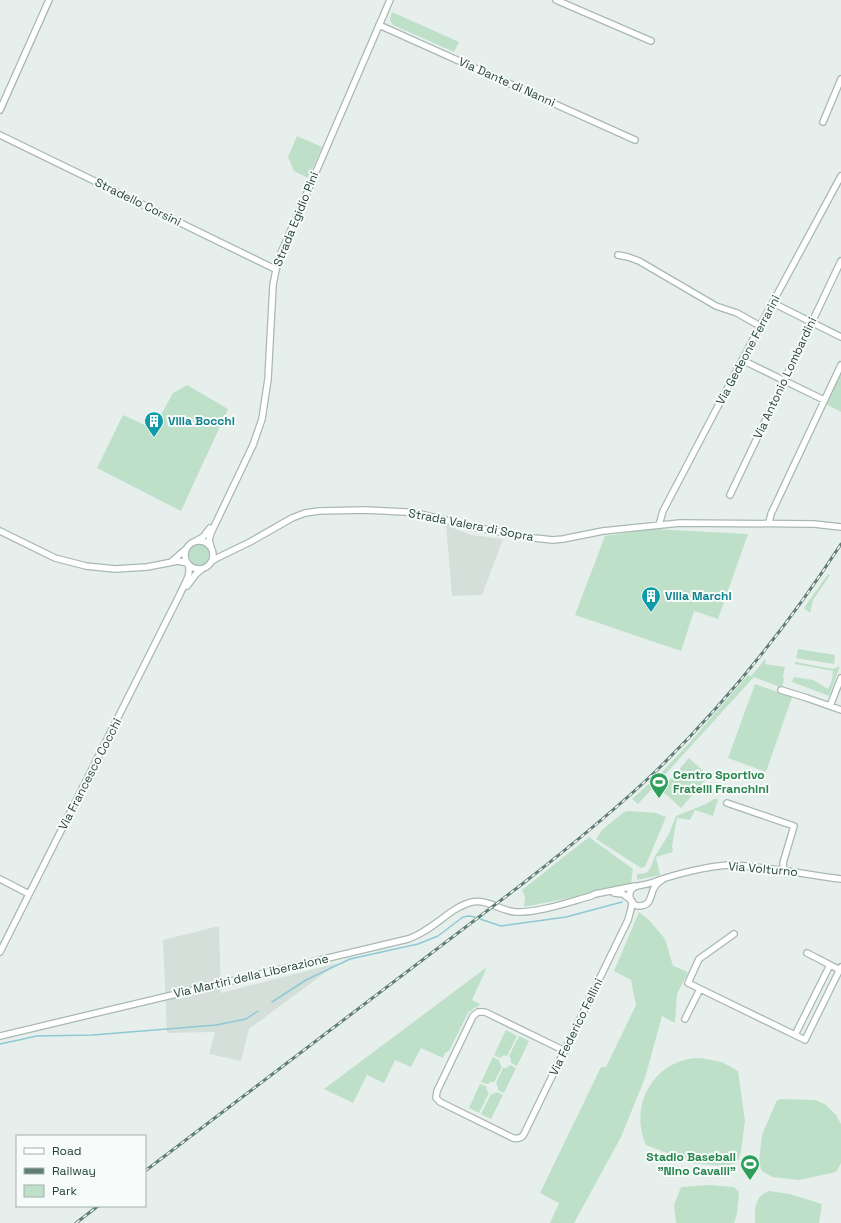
<svg xmlns="http://www.w3.org/2000/svg" width="841" height="1223" font-family="'Space Grotesk',sans-serif">
  <style>
    .built { fill: #d4dfda }
    .green { fill: #bfe0c8 }
    .lines { fill: none; stroke-linecap: round; stroke-linejoin: round }
    .stream { stroke: #8ec9d4; stroke-width: 1.5 }
    .minor-casing { stroke: #a8b8b2; stroke-width: 8 }
    .minor { stroke: #fff; stroke-width: 5.5 }
    .rail-casing { stroke: #5f7d75; stroke-width: 3 }
    .rail { stroke: #f7fbf9; stroke-width: 1.5; stroke-dasharray: 4.5; stroke-linecap: butt }
    .labels { text-anchor: middle; stroke-width: 4; stroke-linejoin: round; paint-order: stroke }
    .street-label { font-size: 12px; fill: #24423a; stroke: #f7fbf9 }
    .culture-label { font-size: 12px; font-weight: bold; fill: #0d838f; stroke: #f7fbf9; text-anchor: start }
    .leisure-label { font-size: 12px; font-weight: bold; fill: #27864d; stroke: #f7fbf9; text-anchor: start }
  </style>
  <rect width="100%" height="100%" fill="#e6efeb"/>
  <path class="built" d="M446,525L471,535L503,539L482,595L452,596Z
    M219,926L221,993L338,963L249,1029L241,1061L209,1054L215,1032L167,1033L163,940Z"/>
  <path class="green" d="M392,12L459,42L454,52L393,25L390,20Z
    M297,136L322,147L308,178L294,171L288,157Z
    M840,374L841,375V412L826,404Z
    M187,385L228,409L181,511L97,468L123,415L153,429L173,393Z
    M653,529L748,534L718,619L694,611L681,651L575,615L605,536Z
    M189 555a10 10 0 1 1 20 0a10 10 0 1 1-20 0Z
    M828,574L830,575L813,600L810,613L804,608Z
    M798,649L835,655L834,664L796,658Z
    M766,658L765,664L785,667L783,678L784,679L782,688L754,677L638,804L632,799L662,772L691,741L748,675L751,676Z
    M795,662L833,669L840,666L829,696L792,682L794,677L813,680L828,689L832,680L833,671L795,664Z
    M755,684L792,697L766,772L728,758Z
    M689,758L709,776L681,808L661,790Z
    M714,799H718L713,816L695,810L690,820L677,818L672,846L673,852L656,857L660,875L637,880V874L646,873L650,869L655,856L669,834L676,816L706,804Z
    M628,811L656,813L666,817L645,867L641,868L596,839L602,830L624,812Z
    M589,837L633,869L631,883L623,887L524,907L525,897L522,890Z
    M639,912L650,921L665,939L673,966L688,972L677,994L675,1023L662,1016L645,1078L621,1137L574,1223H550L559,1203L540,1193L601,1067H606L636,1005L631,980L614,971Z
    M487,967L472,1000L480,1004L478,1007L474,1008L470,1012L469,1011L449,1051L445,1053L443,1058L421,1048L411,1067L395,1060L384,1083L367,1075L353,1103L324,1089Z
    M506,1030L517,1036L507,1056L504,1055L500,1058L494,1055Z
    M519,1036L529,1041L517,1066L511,1063V1059L509,1056Z
    M493,1057L499,1060L500,1064L502,1067L494,1082H491L487,1084L481,1082Z
    M700,1058L722,1062L738,1071L745,1121L741,1152L739,1158L736,1163L725,1166L692,1163L646,1145C628,1105 655,1058 700,1058Z
    M510,1065L516,1068L504,1093L498,1090V1087L496,1083L503,1068H506Z
    M480,1084L486,1086L487,1091L489,1093L479,1113L469,1108Z
    M497,1092L503,1095L491,1119L481,1114L491,1094H493Z
    M782,1099L816,1100L826,1105L836,1115L841,1124V1163L836,1172L799,1180L772,1177L762,1171L759,1163L762,1135L777,1100Z
    M710,1185L734,1187L739,1192L737,1214L734,1223H676L674,1205L681,1187Z
    M769,1191L790,1194L822,1204L819,1223H755C755,1209 754,1196 769,1191Z"/>
  <g class="lines">
    <path class="stream" d="M480,919L501,926L566,917L622,902
      M272,1002L306,980L350,959L418,944L438,936L463,917L469,916L475,917
      M0,1044L37,1036L93,1035L216,1025L246,1019L258,1011"/>
    <g class="minor-casing">
      <path id="minor" d="M556,0L651,41
        M379,25L635,140
        M0,110L49,0
        M823,122L841,79
        M0,135L275,269
        M618,255L628,257L639,261L716,306L737,313L760,326
        M773,303L841,337
        M742,360L824,400
        M730,495L841,261
        M769,523L771,514L841,365
        M659,525L663,511L760,326L841,176
        M0,531L55,558L86,566L115,569L147,567L178,561L187,563
        M185 555a14 14 0 1 1 28 0a14 14 0 1 1-28 0Z
        M196,541L203,537L210,528
        M211,547L209,540L211,533L253,445L262,419L268,379L273,285L278,260L390,0
        M171,562L186,549
        M211,562L217,558L250,542L292,518L305,513L319,511L365,510L406,512L420,514L473,527L534,538L553,540L563,539L603,531L680,523L814,524L841,527
        M187,586L196,574L201,570
        M781,690L807,698L841,710
        M830,706L841,678
        M727,803L794,826L783,863L784,870
        M0,879L29,894
        M662,880C658,882 655,886 653,890C650,899 650,906 638,906C634,905 631,902 630,898C627,884 643,886 651,883C672,875 707,866 729,865C741,865 753,867 765,868C791,871 816,876 841,879
        M614,893L623,894L631,900
        M734,934L699,959L688,983L795,1035L830,965
        M0,952L180,594C184,584 192,575 188,564
        M807,953L840,970
        M685,1019L700,989
        M795,1035L805,1040L841,967
        M0,1036L408,939C433,931 450,907 472,902C488,899 500,911 516,912C538,913 569,902 591,896L595,894L635,886
        M565,1051L485,1012H478L473,1016L437,1091L436,1098L440,1102L513,1138C518,1139 522,1138 524,1134L628,920L631,909L632,901"/>
    </g>
    <use href="#minor" class="minor"/>
    <g class="rail-casing">
      <path id="rail" d="M145,1171L521,885C567,849 613,812 655,772C726,703 787,627 841,544
        M76,1223L98,1206"/>
    </g>
    <use href="#rail" class="rail"/>
  </g>
  <defs>
    <g id="building-pin" transform="scale(1)"><path d="M0 17L-7.5 6A9.5 9.5 0 1 1 7.5 6Z" fill="#0f9aa8" stroke="#f7fbf9"/><path d="M-4-6H4V6H1V3H-1V6H-4ZM-2.5-4.3h1.7v1.8h-1.7ZM.8-4.3h1.7v1.8H.8ZM-2.5-1h1.7V.8h-1.7ZM.8-1h1.7V.8H.8Z" fill="#fff"/></g>
    <g id="stadium-pin" transform="scale(1)"><path d="M0 17L-7.5 6A9.5 9.5 0 1 1 7.5 6Z" fill="#2e9e5b" stroke="#f7fbf9"/><path d="M0-5a6.5 5 0 1 0 0 10a6.5 5 0 1 0 0-10ZM-3.5-1.8h7v3.6h-7Z" fill="#fff"/></g>
  </defs>
  <g fill-rule="evenodd">
    <use href="#building-pin" x="154" y="421"/>
    <use href="#building-pin" x="651" y="596"/>
    <use href="#stadium-pin" x="659" y="782"/>
    <use href="#stadium-pin" x="750" y="1164"/>
  </g>
  <g class="labels">
    <g class="street-label">
      <text transform="translate(507 82) rotate(24)" y="4">Via Dante di Nanni</text>
      <text transform="translate(138 202) rotate(26)" y="4">Stradello Corsini</text>
      <text transform="translate(296 219) rotate(-68)" y="4">Strada Egidio Pini</text>
      <text transform="translate(748 350) rotate(-62)" y="4">Via Gedeone Ferrarini</text>
      <text transform="translate(785 378) rotate(-65)" y="4">Via Antonio Lombardini</text>
      <text transform="translate(471 525) rotate(11)" y="4">Strada Valera di Sopra</text>
      <text transform="translate(90 774) rotate(-63)" y="4">Via Francesco Cocchi</text>
      <text transform="translate(763 869) rotate(5)" y="4">Via Volturno</text>
      <text transform="translate(251 976) rotate(-13)" y="4">Via Martiri della Liberazione</text>
      <text transform="translate(576 1027) rotate(-64)" y="4">Via Federico Fellini</text>
    </g>
    <g class="culture-label">
      <text x="168" y="425">Villa Bocchi</text>
      <text x="665" y="600">Villa Marchi</text>
    </g>
    <g class="leisure-label">
      <text x="673" y="779">Centro Sportivo<tspan x="673" dy="14">Fratelli Franchini</tspan></text>
      <text x="736" y="1161" text-anchor="end">Stadio Baseball<tspan x="736" dy="14">"Nino Cavalli"</tspan></text>
    </g>
  </g>
  <rect x="16" y="1135" width="130" height="72" fill="#f7fbf9" stroke="#a3b1ad"/>
  <rect x="24" y="1148" width="20" height="6" fill="#ffffff" stroke="#a3b1ad"/>
  <text x="52" y="1155" font-size="12" fill="#24423a">Road</text>
  <rect x="24" y="1168" width="20" height="6" fill="#5f7d75" stroke="#a3b1ad"/>
  <text x="52" y="1175" font-size="12" fill="#24423a">Railway</text>
  <rect x="24" y="1185" width="20" height="12" fill="#bfe0c8" stroke="#a3b1ad"/>
  <text x="52" y="1195" font-size="12" fill="#24423a">Park</text>
</svg>
